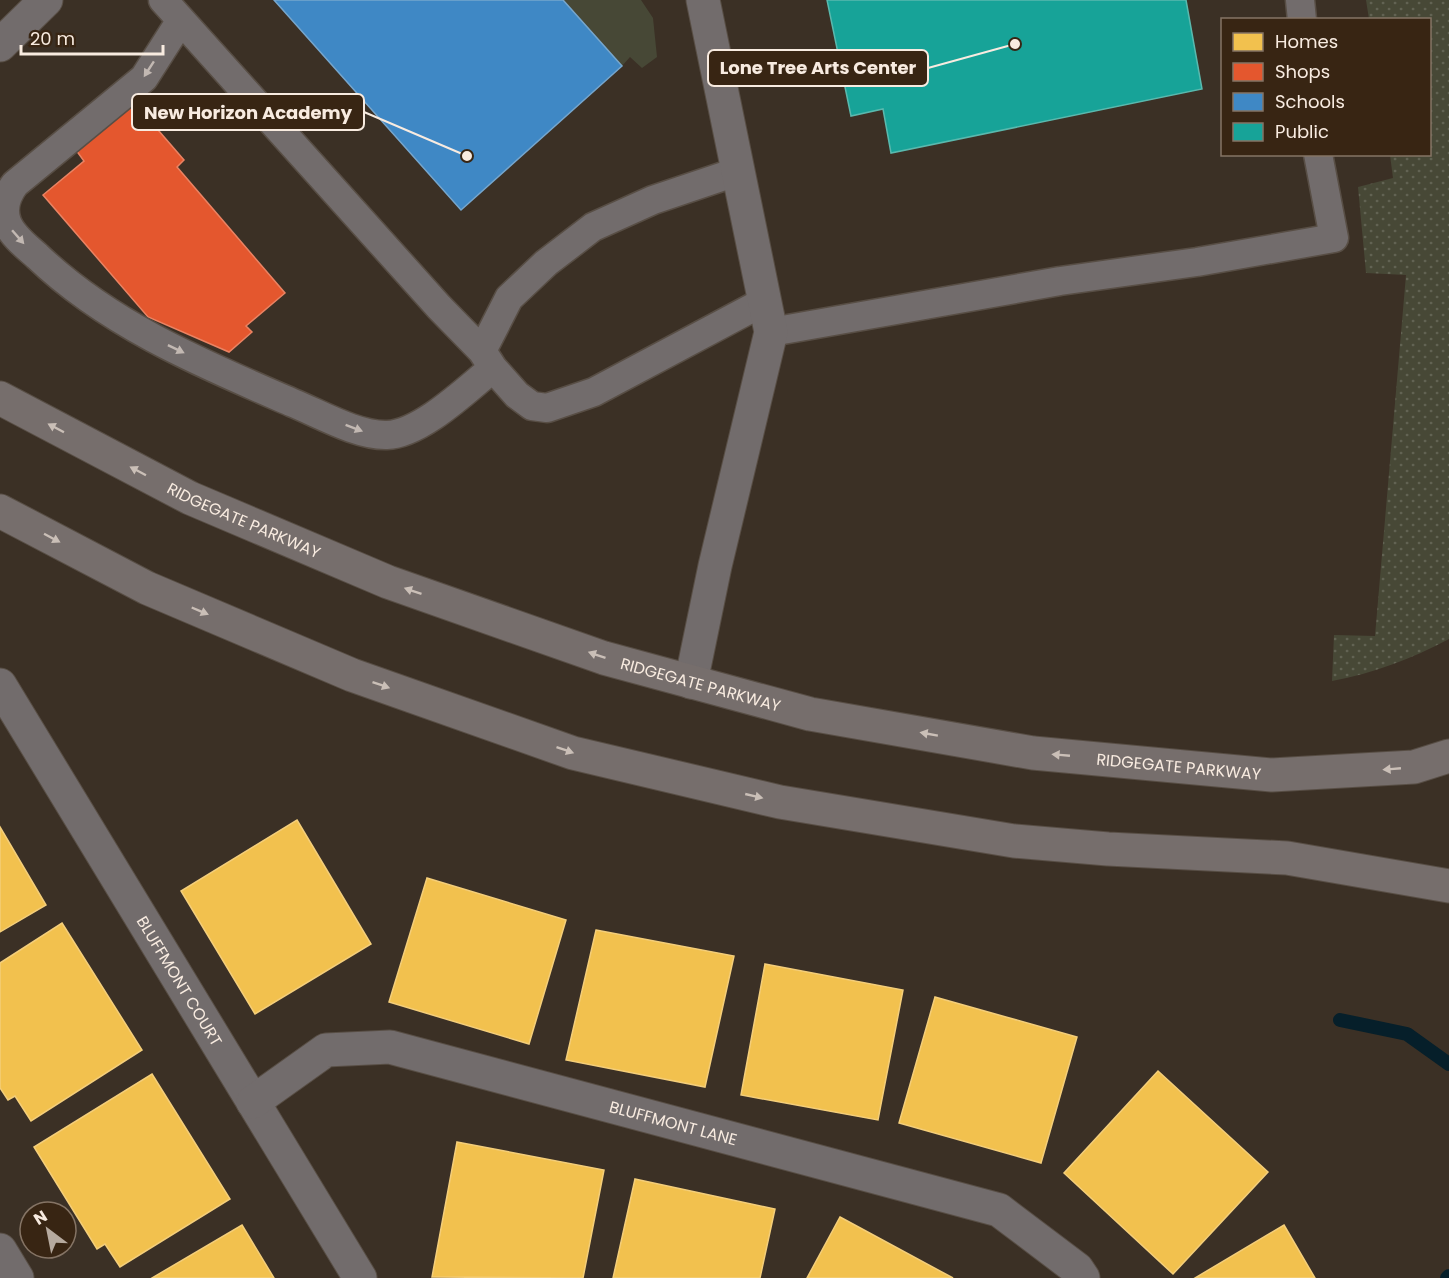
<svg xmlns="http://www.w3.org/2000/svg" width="1449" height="1278" font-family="Poppins,sans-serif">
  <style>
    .grass { fill: url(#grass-dots) }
    .green { fill: #474836 }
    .homes { fill: #f2c14e; stroke: #f4ce7a; stroke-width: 1.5 }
    .shops { fill: #e4572e; stroke: #ea8363; stroke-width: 1.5 }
    .schools { fill: #3f88c5; stroke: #76a6cd; stroke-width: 1.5 }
    .public { fill: #17a398; stroke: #5ab9ae; stroke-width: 1.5 }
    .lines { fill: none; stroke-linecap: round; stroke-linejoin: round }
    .stream { stroke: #061f2a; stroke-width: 14 }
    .service-casing { stroke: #584e45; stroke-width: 31 }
    .minor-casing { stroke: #584e45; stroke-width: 35 }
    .secondary-casing { stroke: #584e45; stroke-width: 35 }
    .service { stroke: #726c6c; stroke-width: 28 }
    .minor { stroke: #726c6c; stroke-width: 33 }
    .secondary { stroke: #766e6c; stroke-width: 33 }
    .oneway { fill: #c2b8b2 }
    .oneway2 { fill: #cabfb7 }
    .labels { text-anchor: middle; stroke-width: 6; stroke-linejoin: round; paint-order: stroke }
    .street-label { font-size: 16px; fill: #f8ebe0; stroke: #382513 }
    .leader { fill: none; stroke: #f8ebe0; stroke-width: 2 }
    .callout-dot { fill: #f8ebe0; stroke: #382513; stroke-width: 2 }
    .callout { fill: #382513; stroke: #f8ebe0; stroke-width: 2 }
    .callout-label { font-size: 18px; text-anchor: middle; font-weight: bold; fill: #f8ebe0 }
  </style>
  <defs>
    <pattern id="grass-dots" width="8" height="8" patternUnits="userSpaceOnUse" patternTransform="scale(1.5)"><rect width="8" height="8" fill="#474836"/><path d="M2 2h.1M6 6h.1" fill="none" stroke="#626353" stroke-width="1.8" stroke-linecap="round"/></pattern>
  </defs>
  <rect width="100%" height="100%" fill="#3b3025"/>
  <path class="grass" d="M1366,0H1449V639C1411,659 1374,673 1332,681L1334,635L1375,636L1406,275L1366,273L1358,187L1393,178L1390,155L1430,154V20L1369,19Z"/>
  <path class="green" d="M563,0H641L653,18L657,57L642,68L630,57L622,66Z"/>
  <path class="homes" d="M297,820L371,944L255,1014L181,891Z
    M0,827L46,905L0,932Z
    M427,878L566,920L529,1044L389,1002Z
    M62,923L142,1050L31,1121L15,1096L8,1100L0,1088V963Z
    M596,930L734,956L705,1087L566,1060Z
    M765,964L903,990L878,1120L741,1095Z
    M935,997L1077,1037L1041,1163L899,1123Z
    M1158,1071L1268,1172L1173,1274L1064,1173Z
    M152,1074L230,1199L120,1267L105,1244L97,1249L34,1147Z
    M457,1142L604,1170L583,1278L432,1277Z
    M635,1179L775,1209L760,1278H613Z
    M840,1217L953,1278H807Z
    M242,1225L274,1278H152Z
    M1284,1225L1315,1278H1195Z"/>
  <path class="shops" d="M133,101L184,160L177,167L285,293L246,326L252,332L229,352L148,317L43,195L84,161L76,150Z"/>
  <path class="schools" d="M274,0H563L622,66L461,210Z"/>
  <path class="public" d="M827,0H1186L1202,89L891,153L883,109L851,116Z"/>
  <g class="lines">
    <path class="stream" d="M1340,1020L1407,1034L1449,1064
      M1447,1278L1449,1276"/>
    <g class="service-casing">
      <path id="service" d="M163,0L439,307L482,351L493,368L517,395L532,406L547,408L594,392L765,301
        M1300,0L1302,20
        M181,20L144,78L15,184C6,196 2,208 7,222C12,236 27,247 37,256C109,325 203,364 293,403C320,414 358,436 387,435C421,434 467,389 493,368
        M771,332L1060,281L1197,262L1334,238L1318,154
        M482,351L509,298L546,263L593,227L653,200L739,171"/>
    </g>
    <g class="minor-casing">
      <g id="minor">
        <path d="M0,45L46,0"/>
        <path d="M691,682L715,566L771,332L703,0"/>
        <path id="s1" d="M0,685L360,1278"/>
        <path id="s2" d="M253,1102L326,1050L390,1047L999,1210L1077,1269L1083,1278"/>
        <path d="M0,1250L17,1278"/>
      </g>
    </g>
    <g class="secondary-casing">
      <g id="secondary">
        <path id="s3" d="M0,398L190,498L388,582L604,658L810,714L1033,753L1272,775L1414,767L1449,756"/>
        <path d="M0,511L147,588L352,675L573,753L780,802L1014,841L1108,849L1287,858L1449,886"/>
      </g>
    </g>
    <use href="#service" class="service"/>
    <use href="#minor" class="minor"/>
    <use href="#secondary" class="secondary"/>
  </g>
  <defs><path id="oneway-solid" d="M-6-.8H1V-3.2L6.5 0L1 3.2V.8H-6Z" transform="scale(1.5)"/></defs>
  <g class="oneway">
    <use href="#oneway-solid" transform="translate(149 69) rotate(123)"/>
    <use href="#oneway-solid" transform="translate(18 237) rotate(49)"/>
    <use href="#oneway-solid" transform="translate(176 349) rotate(26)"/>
    <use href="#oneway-solid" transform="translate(354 428) rotate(21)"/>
  </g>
  <g class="oneway2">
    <use href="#oneway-solid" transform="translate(56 428) rotate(-152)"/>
    <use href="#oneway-solid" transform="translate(138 471) rotate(-152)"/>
    <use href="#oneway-solid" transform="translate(52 538) rotate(28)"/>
    <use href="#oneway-solid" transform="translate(413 591) rotate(-161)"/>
    <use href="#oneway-solid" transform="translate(200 611) rotate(23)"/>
    <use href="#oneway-solid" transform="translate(597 655) rotate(-161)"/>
    <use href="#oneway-solid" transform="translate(381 685) rotate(19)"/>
    <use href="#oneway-solid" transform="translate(929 734) rotate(-170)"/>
    <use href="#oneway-solid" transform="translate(565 750) rotate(19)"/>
    <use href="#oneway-solid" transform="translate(1061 755) rotate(-175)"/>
    <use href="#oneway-solid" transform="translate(1392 769) rotate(175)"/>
    <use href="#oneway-solid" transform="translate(754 796) rotate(13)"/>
  </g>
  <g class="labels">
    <g class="street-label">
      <text dy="6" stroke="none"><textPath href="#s3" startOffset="273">RIDGEGATE PARKWAY</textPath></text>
      <text dy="6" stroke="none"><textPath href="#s3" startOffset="759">RIDGEGATE PARKWAY</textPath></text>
      <text dy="6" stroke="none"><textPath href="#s3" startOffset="1245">RIDGEGATE PARKWAY</textPath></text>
      <text dy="6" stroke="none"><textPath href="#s1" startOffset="346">BLUFFMONT COURT</textPath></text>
      <text dy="6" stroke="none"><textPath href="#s2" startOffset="447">BLUFFMONT LANE</textPath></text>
    </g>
  </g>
  <path class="leader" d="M1015 44L928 68M467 156L364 112"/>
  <g class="callout-dot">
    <circle cx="1015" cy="44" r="6"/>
    <circle cx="467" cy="156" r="6"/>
  </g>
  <g class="callout">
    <rect x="708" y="50" width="220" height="36" rx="6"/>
    <rect x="132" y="94" width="232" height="36" rx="6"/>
  </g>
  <g class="callout-label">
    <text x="818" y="74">Lone Tree Arts Center</text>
    <text x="248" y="119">New Horizon Academy</text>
  </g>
  <rect x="1221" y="18" width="210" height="138" fill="#382513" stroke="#857465" stroke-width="1.5"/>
  <rect x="1233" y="33" width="30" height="18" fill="#f2c14e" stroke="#857465" stroke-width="1.5"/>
  <text x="1275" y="48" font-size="18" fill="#f8ebe0">Homes</text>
  <rect x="1233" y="63" width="30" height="18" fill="#e4572e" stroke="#857465" stroke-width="1.5"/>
  <text x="1275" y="78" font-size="18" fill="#f8ebe0">Shops</text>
  <rect x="1233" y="93" width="30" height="18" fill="#3f88c5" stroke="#857465" stroke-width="1.5"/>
  <text x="1275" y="108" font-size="18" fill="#f8ebe0">Schools</text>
  <rect x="1233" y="123" width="30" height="18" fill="#17a398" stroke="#857465" stroke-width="1.5"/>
  <text x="1275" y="138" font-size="18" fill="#f8ebe0">Public</text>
  <g transform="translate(48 1230) rotate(328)"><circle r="28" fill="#382513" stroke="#857465" stroke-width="1.5"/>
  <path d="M0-4.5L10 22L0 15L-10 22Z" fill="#b6aa9f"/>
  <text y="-9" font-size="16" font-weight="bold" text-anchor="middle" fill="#f8ebe0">N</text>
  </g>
  <path d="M21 45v9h142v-9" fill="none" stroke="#f8ebe0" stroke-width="3"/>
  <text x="30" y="45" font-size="18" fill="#f8ebe0" stroke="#382513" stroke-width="4.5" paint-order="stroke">20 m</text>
</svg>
